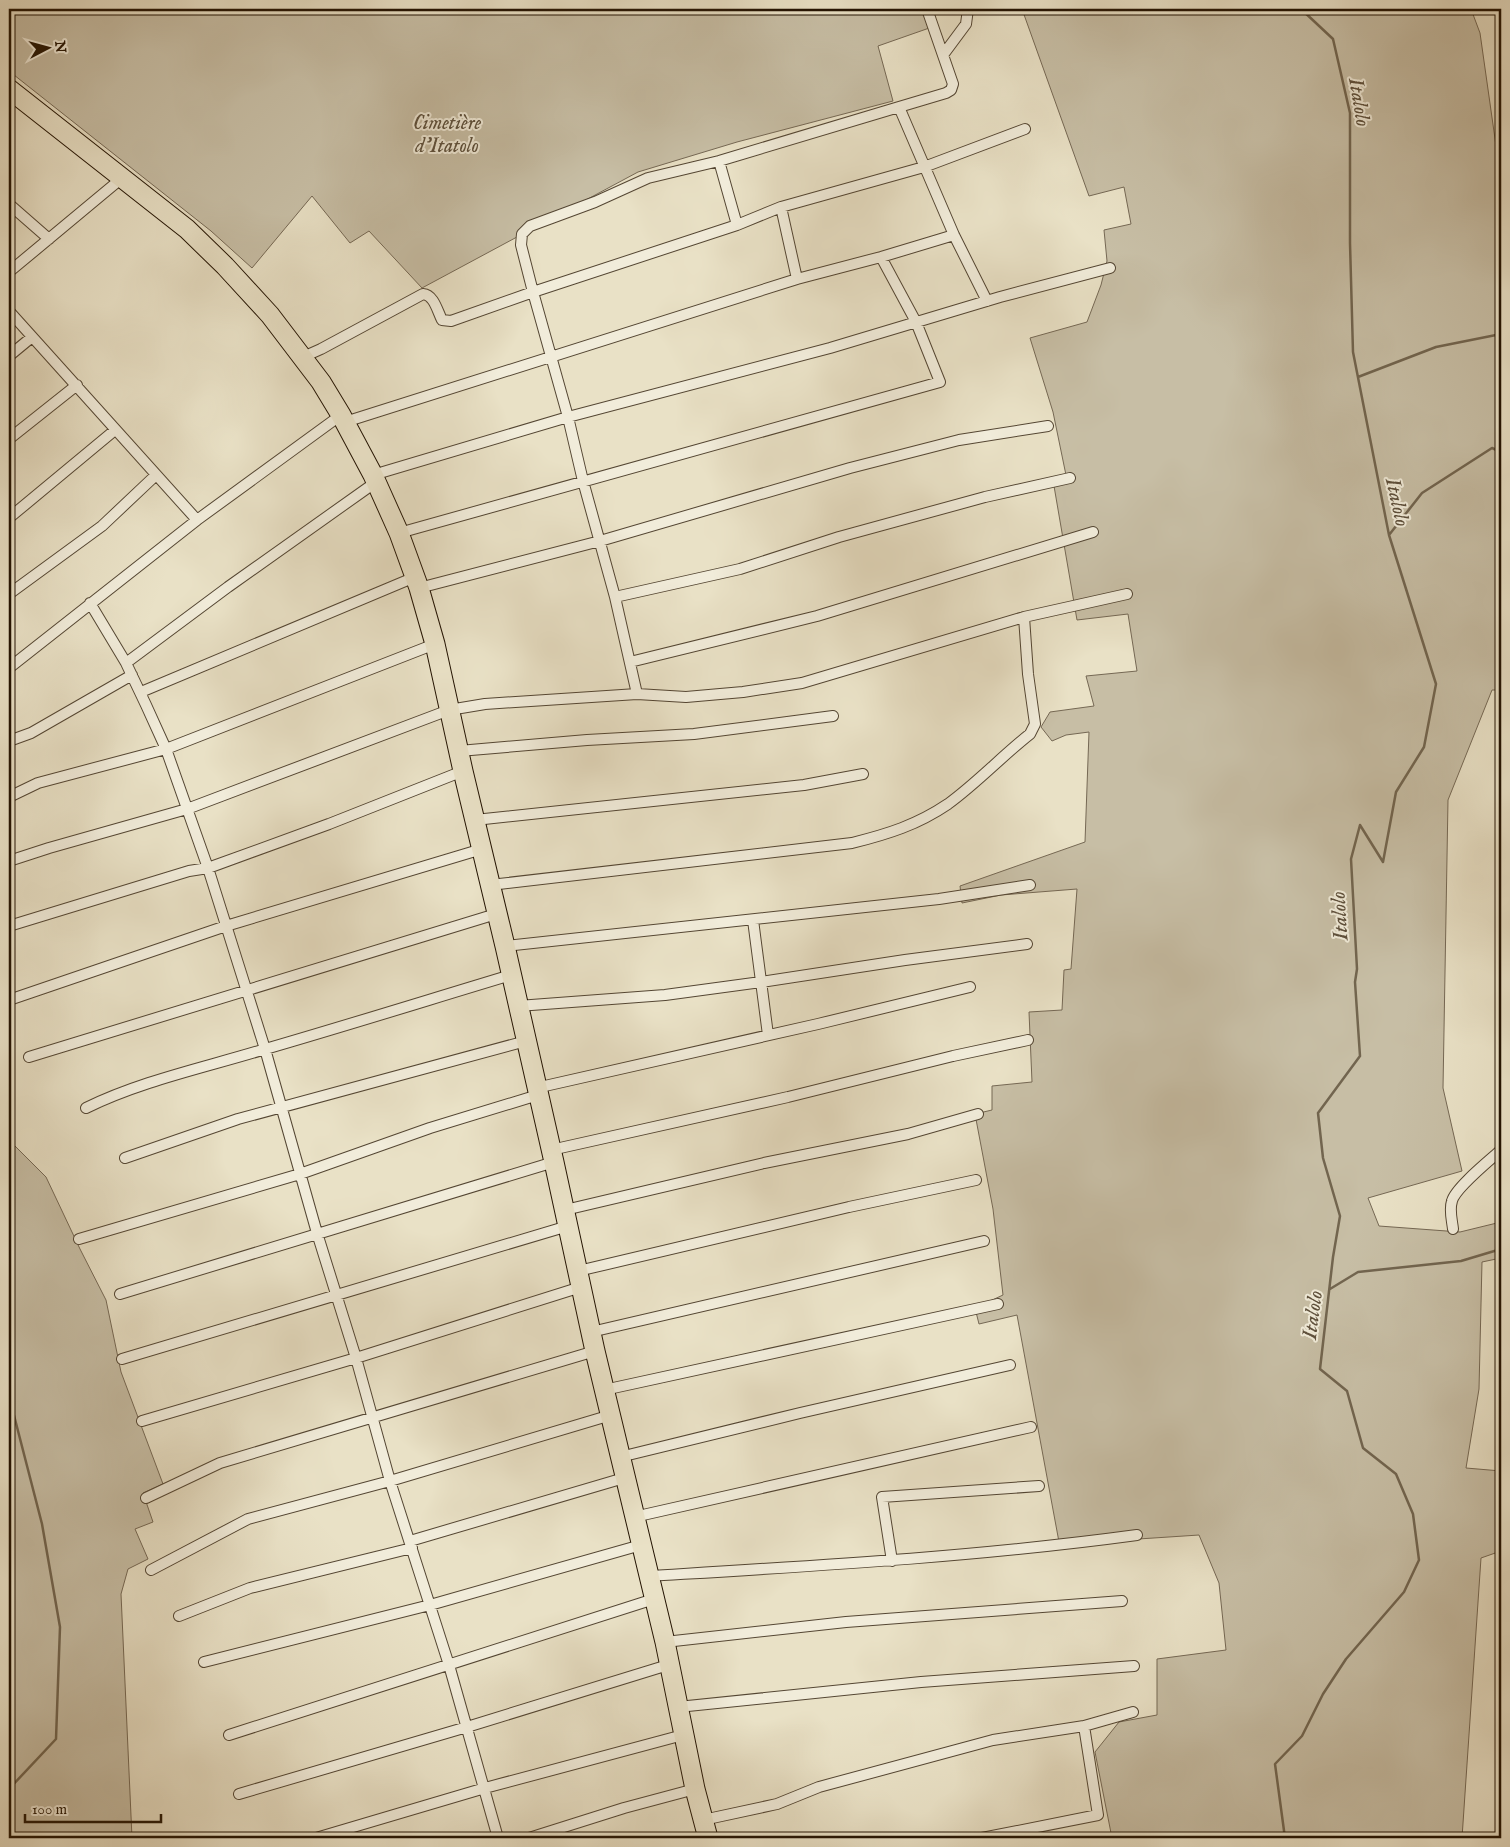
<svg xmlns="http://www.w3.org/2000/svg" width="1510" height="1847" font-family="'IM FELL English',serif">
  <style>
    .green { fill: #c7bea5; stroke: #756854 }
    .lines { fill: none; stroke-linecap: round; stroke-linejoin: round }
    .stream { stroke: #72654f; stroke-width: 2.5 }
    .street-casing { stroke: #544633; stroke-width: 12 }
    .highway-casing { stroke: #231302; stroke-width: 21 }
    .street { stroke: #f1ecda; stroke-width: 10 }
    .highway { stroke: #e9e1c6; stroke-width: 19 }
    .labels { text-anchor: middle; stroke-width: 4; stroke-linejoin: round; paint-order: stroke }
    .park-label { font-size: 20px; font-style: italic; fill: #5c4f3b; stroke: #f1ecda }
    .water-label { font-size: 21px; font-style: italic; fill: #5e503c; stroke: #f1ecda }
  </style>
  <rect width="100%" height="100%" fill="#e9e1c6"/>
  <filter id="stains"><feTurbulence type="fractalNoise" baseFrequency=".004" numOctaves="4"/><feColorMatrix values="0 0 0 0 .2 0 0 0 0 .09 0 0 0 0 .02 0 0 0 .5 -.17"/></filter>
  <radialGradient id="worn" r=".72"><stop offset=".6" stop-color="#630" stop-opacity="0"/><stop offset="1" stop-color="#630" stop-opacity=".3"/></radialGradient>
  <path class="green" d="M9,9H928L935,26L878,46L893,101L737,142L638,172L422,288L369,231L350,243L312,196L252,268L211,231L9,71Z
    M1022,9H1471L1480,33L1501,181V690H1492L1448,800L1443,1088L1462,1171L1368,1198L1379,1226L1460,1232L1501,1222V1258L1482,1262L1479,1389L1466,1468L1501,1471V1551L1481,1558L1462,1838H1112L1095,1752L1119,1722L1157,1715V1659L1226,1650L1219,1583L1199,1535L1093,1542H1059L1017,1315L979,1324L975,1308L1003,1295L993,1209L975,1114L992,1110V1086L1032,1082L1029,1012L1062,1010L1064,970L1071,969L1077,889L1001,895L962,903L960,886L1085,842L1089,732L1066,735L1052,741L1041,727L1050,712L1094,706L1086,676L1137,671L1128,614L1077,620L1054,486L1067,480L1053,412L1030,338L1087,322L1101,285L1107,261L1104,230L1131,224L1124,187L1089,196Z
    M9,1140L46,1177L80,1249L106,1300L121,1372L163,1484L143,1493L153,1522L135,1529L148,1559L128,1569L121,1594L132,1838H9Z"/>
  <g class="lines">
    <path class="stream" d="M1358,377L1436,347L1501,334
      M1389,535L1422,493L1492,448L1501,452
      M1330,1289L1358,1272L1461,1261L1501,1249
      M9,1396L42,1524L60,1627L56,1739L9,1789
      M1285,1838L1275,1764L1302,1736L1323,1694L1346,1659L1404,1592L1419,1560L1413,1514L1396,1474L1363,1448L1347,1391L1320,1369L1333,1257L1340,1216L1323,1158L1318,1113L1360,1056L1355,982L1357,969L1351,859L1360,825L1383,862L1396,792L1424,747L1436,684L1389,535L1353,352L1350,243V113L1333,39L1301,9"/>
    <g class="street-casing">
      <path id="street" d="M927,9L953,84L951,90L946,93L899,107L954,235L987,301
        M943,55L966,24L968,9
        M719,161L737,225
        M9,204L49,239
        M781,207L797,279
        M9,272L122,178
        M9,311L197,520
        M9,356L32,337
        M303,357L321,349L423,294C434,295 437,310 442,320L451,321L533,292L737,225L781,207L924,167L1025,129
        M345,422L797,279L881,257L954,235
        M9,439L77,385
        M373,475L568,417L830,348L1000,297L1110,268
        M9,518L115,430
        M399,533L940,382L916,322L881,257
        M419,588L600,541L850,468L959,440L1048,426
        M9,594L102,526L156,475
        M615,597L740,569L839,537L985,497L1070,478
        M90,603L126,663L146,705L166,749L208,868L265,1049L317,1233L356,1358L390,1481L449,1665L498,1838
        M630,662L817,616L1093,532
        M126,663L228,587L376,482
        M9,668L197,520L341,415
        M141,692L415,577
        M637,694L615,597L583,481L568,417L533,292L521,245L522,234L530,226L595,202L648,178L719,161L899,107
        M9,741L31,733L132,675
        M459,751L587,740L694,734L833,716
        M9,797L38,783L166,749L435,644
        M475,820L804,785L863,774
        M9,861L49,848L187,809L449,710L485,704L637,694L686,697L743,692L802,683L1024,617L1127,594
        M490,885L852,843C888,834 917,825 948,804C977,783 1002,756 1030,734L1035,724L1028,674L1024,617
        M753,920L768,1035
        M9,926L189,871L208,868L329,824L463,771
        M505,946L939,899L1030,885
        M9,1000L226,926L482,849
        M518,1006L665,995L761,982L905,960L1027,944
        M29,1057L496,914
        M536,1088L818,1024L970,987
        M86,1108C141,1081 203,1068 262,1050C345,1026 428,1000 511,975
        M551,1150L788,1097L953,1056L1028,1040
        M125,1158L238,1119L526,1041
        M565,1210L764,1163L908,1134L978,1114
        M1453,1229C1452,1220 1449,1210 1452,1201C1455,1188 1490,1160 1501,1150
        M79,1239L300,1174L430,1128L538,1095
        M578,1271L849,1207L976,1180
        M120,1294L554,1162
        M591,1332L984,1241
        M122,1359L568,1226
        M604,1390L998,1304
        M142,1421L356,1358L581,1287
        M620,1457L800,1413L1010,1365
        M146,1498L220,1463L595,1351
        M634,1517L1031,1427
        M410,1541L624,1478
        M892,1561L882,1497L1039,1486
        M151,1570L248,1519L390,1481L611,1415
        M649,1576C812,1566 975,1557 1137,1535
        M179,1616L250,1588L412,1548
        M665,1642L846,1622L1122,1601
        M204,1662L430,1605L641,1545
        M678,1707L921,1682L1134,1666
        M229,1735L654,1599
        M239,1794L467,1727L668,1665
        M703,1820L777,1804L819,1787L993,1740L1084,1726L1133,1712
        M316,1838L485,1788L683,1735
        M529,1838L624,1808L695,1789
        M982,1838L1098,1815L1084,1726"/>
    </g>
    <g class="highway-casing">
      <path id="highway" d="M9,89L187,229L225,266L270,315L321,382L341,415L373,475L399,533L419,588L435,644L463,771L505,946L554,1162L595,1351L665,1642L695,1789L708,1838"/>
    </g>
    <use href="#street" class="street"/>
    <use href="#highway" class="highway"/>
  </g>
  <g class="labels">
    <g class="park-label">
      <text x="447" y="129">Cimetière<tspan x="447" dy="23">d'Itatolo</tspan></text>
    </g>
    <g class="water-label">
      <text transform="translate(1360 102) rotate(81)" y="7">Italolo</text>
      <text transform="translate(1398 502) rotate(78)" y="7">Italolo</text>
      <text transform="translate(1339 916) rotate(-93)" y="7">Italolo</text>
      <text transform="translate(1312 1315) rotate(-82)" y="7">Italolo</text>
    </g>
  </g>
  <rect width="1510" height="1847" fill="none" stroke="#e9e1c6" stroke-width="30"/>
  <rect x="10" y="10" width="1490" height="1827" fill="none" stroke="#231302" stroke-width="2.5"/>
  <rect x="15" y="15" width="1480" height="1817" fill="none" stroke="#231302"/>
  <g transform="translate(48 48) rotate(84)" stroke="#f1ecda" stroke-width="4" paint-order="stroke">
  <path d="M0-4L9 19L0 12L-9 19Z" fill="#231302"/>
  <text y="-8" font-size="14" font-weight="bold" text-anchor="middle" fill="#231302">N</text>
  </g>
  <path d="M25 1814v8h136v-8" fill="none" stroke="#231302" stroke-width="2.5"/>
  <text x="32" y="1814" font-size="15" fill="#231302" stroke="#f1ecda" stroke-width="4" paint-order="stroke">100 m</text>
  <rect width="100%" height="100%" filter="url(#stains)"/>
  <rect width="100%" height="100%" fill="url(#worn)"/>
</svg>
